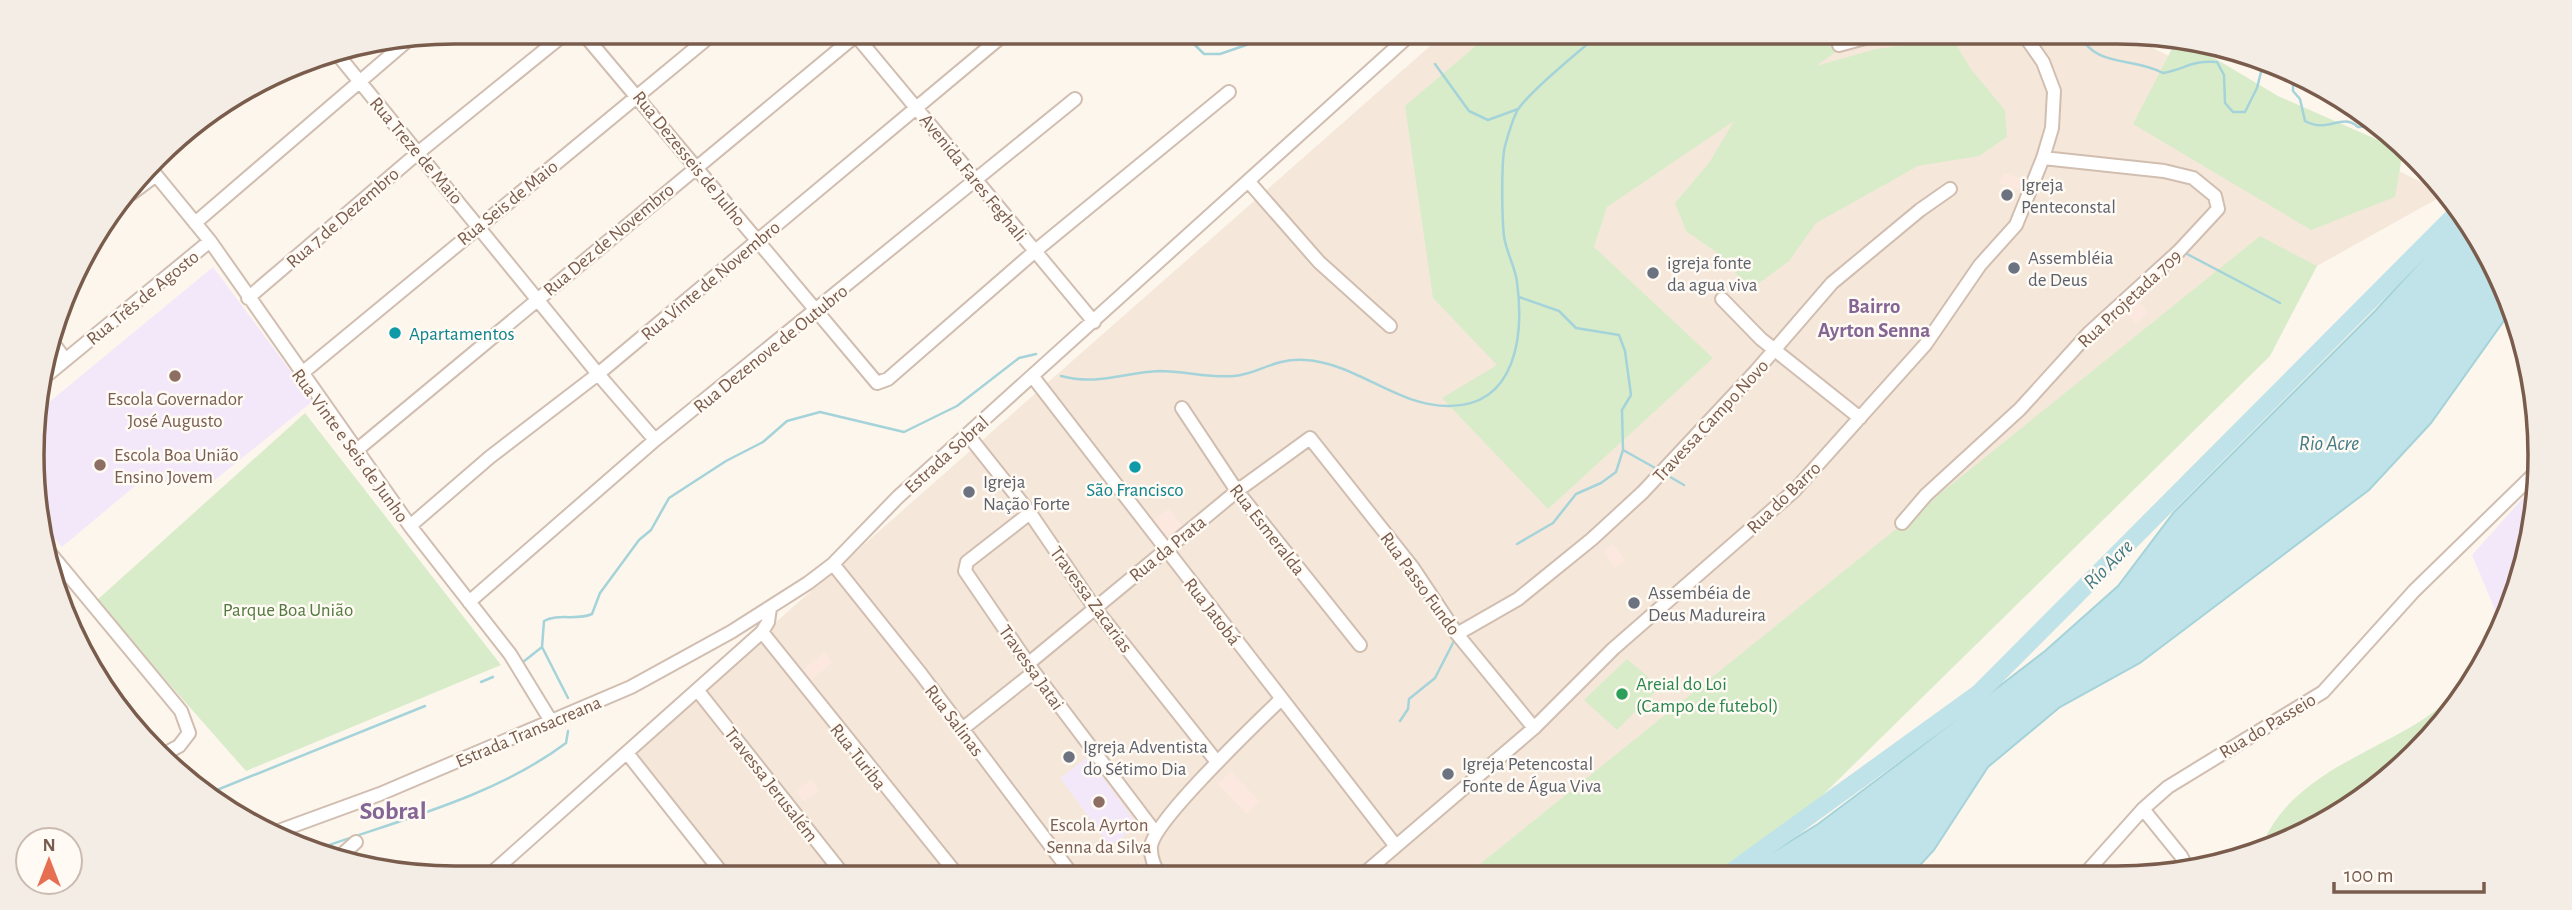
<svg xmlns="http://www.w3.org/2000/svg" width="2572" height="910" font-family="'Alegreya Sans',sans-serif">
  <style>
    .residential { fill: #f5e8da }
    .commercial { fill: #fde8e0 }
    .education { fill: #f3e8fa }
    .green { fill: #d8ecc9 }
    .water { fill: #bfe3e8; stroke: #a5d3da; stroke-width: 2 }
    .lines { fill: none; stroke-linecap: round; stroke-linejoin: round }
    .stream { stroke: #a5d3da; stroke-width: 2.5 }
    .river { stroke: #bfe3e8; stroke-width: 18 }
    .minor-casing { stroke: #d1beb0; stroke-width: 16 }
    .minor { stroke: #fff; stroke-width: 12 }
    .worship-dot { fill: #6b7280; stroke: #fffaf3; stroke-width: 2.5 }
    .culture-dot { fill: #0f9aa8; stroke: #fffaf3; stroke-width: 2.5 }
    .education-dot { fill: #8d6e63; stroke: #fffaf3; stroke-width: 2.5 }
    .leisure-dot { fill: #2e9e5b; stroke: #fffaf3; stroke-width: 2.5 }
    .labels { text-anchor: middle; stroke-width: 5; stroke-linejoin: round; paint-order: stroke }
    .street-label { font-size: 19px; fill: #7a5c4d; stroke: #fffaf3 }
    .worship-label { font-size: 19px; fill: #5b616d; stroke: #fffaf3; text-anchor: start }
    .culture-label { font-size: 19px; fill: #0d838f; stroke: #fffaf3; text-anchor: start }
    .education-label { font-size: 19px; fill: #785e54; stroke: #fffaf3 }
    .park-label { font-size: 19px; fill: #537a41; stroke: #fffaf3 }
    .leisure-label { font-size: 19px; fill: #27864d; stroke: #fffaf3; text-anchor: start }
    .neighbourhood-label { font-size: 21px; font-weight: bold; fill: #846695; stroke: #fffaf3 }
    .water-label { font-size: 21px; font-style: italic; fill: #437c86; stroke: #fffaf3 }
    .district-label { font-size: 26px; font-weight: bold; fill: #846695; stroke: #fffaf3 }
    .rim { fill: none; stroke: #7a5c4d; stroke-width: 3.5 }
  </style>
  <rect width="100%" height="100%" fill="#fdf6ec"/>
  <path class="residential" d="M1446,32H2121L2437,190L2442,196L2317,266L1520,876L720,878L627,753Z"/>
  <path class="commercial" d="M2004,173L2022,179L2018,190L2000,183Z
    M2137,300L2148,312L2137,324L2125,312Z
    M1169,509L1182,526L1166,538L1152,521Z
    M1613,544L1625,561L1615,568L1604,552Z
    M824,652L832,662L812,680L804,670Z
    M1231,772L1259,801L1247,814L1218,784Z
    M811,780L819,790L804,801L796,791Z"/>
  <path class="education" d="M213,267L313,401L211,483L141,481L62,547L43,524L36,413Z
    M2531,489L2526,564L2507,611L2498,617L2472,555Z
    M1088,757L1138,826L1110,846L1060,778Z"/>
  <path class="green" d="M1492,32H1864L1816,66L1876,49L1953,39L1970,68L2005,110L2007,137L1979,156L1918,166L1816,223L1789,261L1751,289L1716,252L1686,231L1675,203L1709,163L1734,121L1607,207L1594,247L1713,358L1548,509L1442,398L1497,365L1433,298L1405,106Z
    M2177,39L2184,40L2278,96L2403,151L2395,197L2311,230L2133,124Z
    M2260,236L2317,266L2270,356L1780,837L1716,876H1465Z
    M305,413L501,665L246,771L96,601Z
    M1627,659L1660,687L1617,730L1584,700Z
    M2473,679L2397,773L2304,835L2261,848C2285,784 2355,759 2409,728C2432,715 2453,697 2473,679Z"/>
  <path class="water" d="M2461,217L2484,243L2508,315L2431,423L2369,490L2140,663L2060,707L1988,767L1934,850L1911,875L1734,876L1818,824L1898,764L2045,651L2118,586L2174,512L2375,311Z"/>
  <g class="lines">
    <path class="stream" d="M1105,32L1107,36L1122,40L1140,32
      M1190,32L1191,41L1204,54H1220L1284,32
      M2078,32C2095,69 2132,56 2163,73C2186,69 2191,60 2217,62L2224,75L2225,103L2233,112H2245L2257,88L2263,64
      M1435,64L1469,111L1488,120L1518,109
      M2293,79V91L2300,99L2305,121C2328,134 2342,112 2358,127L2371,126L2384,130
      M2187,254L2280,303
      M1061,376C1099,386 1124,372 1160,371C1185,371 1208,378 1234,376C1259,374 1273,358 1305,360C1357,363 1397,407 1450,406C1517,405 1524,334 1517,282C1515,266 1506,252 1504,236C1502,219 1501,161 1505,146C1508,135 1512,121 1517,111C1527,93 1584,47 1602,32
      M1623,450L1657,469
      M1665,474L1684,485
      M1517,544L1553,523L1576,494L1601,483L1616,472L1623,450L1622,410L1631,395L1625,351L1619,335L1576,328L1559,311L1519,297
      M523,662L542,647
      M481,682L493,677
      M568,698L542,647L544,621C558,613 577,621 592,614L600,593L639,540L651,530L669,498L726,461L763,442L787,421L820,412L904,432L957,406L1019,358L1036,354
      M1400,721L1408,709L1409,699L1435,678L1454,641
      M207,794L425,706
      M315,850C399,820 494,797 566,743L568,731"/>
    <path class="river" d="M1726,876L1979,693L2457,213"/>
    <g class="minor-casing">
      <path id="minor" d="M582,32L877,383L888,379L1034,252L1229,92
        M853,32L1094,322
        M1839,45L1887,32
        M338,55L598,374L655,440
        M151,169L210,241L410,526L510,654L551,721
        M1249,182L1319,262L1390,326
        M132,193L156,175
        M195,223L407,41
        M248,298L419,152L567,32
        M1722,299L1761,339L1860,418
        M53,343L65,359
        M301,374L715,32
        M1033,377L1395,845
        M41,380L210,241
        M1182,408L1237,491L1360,645
        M968,435L1030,513L1094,607L1217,762
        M358,449L860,32
        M1030,513L967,562L965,571L1034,672L1155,832
        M1902,523L1926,495L2020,409L2089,333L2179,251L2218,209L2215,196L2193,178L2164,171L2043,158
        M410,526L490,457L598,374L1007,32
        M45,547L181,711L189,733L179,746L166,753
        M833,564L921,674L1074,877
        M469,602L655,440L1075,99
        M762,632L959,877
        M1457,634L1518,599L1592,539L1643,492L1756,371L1832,283L1920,210L1950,189
        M1029,663L1237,491L1310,438L1413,568L1457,634L1534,728
        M698,691L846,878
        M961,730L1034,672
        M627,753L726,878
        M2143,809L2181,856L2188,870
        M276,832L380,794L631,687L731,632L808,583L833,564L898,497L1413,32
        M336,860L356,842
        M2084,875L2143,809L2168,787L2323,692L2414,591L2532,476
        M1161,877C1155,868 1150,857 1151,846C1155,819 1257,723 1281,699
        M1360,877L1534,728L1613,649L1794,491L1925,345L1980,265L2016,225L2043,158L2052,128L2054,91L2043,62L2022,32
        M486,878L762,632L768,622L770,608"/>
    </g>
    <use href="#minor" class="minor"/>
  </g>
  <g class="worship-dot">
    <circle cx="2007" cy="195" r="7"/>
    <circle cx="2014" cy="268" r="7"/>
    <circle cx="1653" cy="273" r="7"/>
    <circle cx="969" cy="492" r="7"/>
    <circle cx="1634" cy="603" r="7"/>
    <circle cx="1069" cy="757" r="7"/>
    <circle cx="1448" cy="774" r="7"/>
  </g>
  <g class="culture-dot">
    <circle cx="395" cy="333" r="7"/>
    <circle cx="1135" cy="467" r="7"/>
  </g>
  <g class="education-dot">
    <circle cx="175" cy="376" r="7"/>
    <circle cx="100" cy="465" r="7"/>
    <circle cx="1099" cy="802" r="7"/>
  </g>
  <circle class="leisure-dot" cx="1622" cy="694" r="7"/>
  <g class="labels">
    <g class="street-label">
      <text transform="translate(417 150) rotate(50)" y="7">Rua Treze de Maio</text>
      <text transform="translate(690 158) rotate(51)" y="7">Rua Dezesseis de Julho</text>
      <text transform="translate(974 177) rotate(51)" y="7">Avenida Fares Feghali</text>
      <text transform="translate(507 202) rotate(-39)" y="7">Rua Seis de Maio</text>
      <text transform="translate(342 217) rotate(-41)" y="7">Rua 7 de Dezembro</text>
      <text transform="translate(608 239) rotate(-40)" y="7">Rua Dez de Novembro</text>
      <text transform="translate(710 280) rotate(-40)" y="7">Rua Vinte de Novembro</text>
      <text transform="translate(142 297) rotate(-39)" y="7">Rua Três de Agosto</text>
      <text transform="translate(2129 298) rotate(-43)" y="7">Rua Projetada 709</text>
      <text transform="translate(770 348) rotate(-39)" y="7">Rua Dezenove de Outubro</text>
      <text transform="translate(1710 420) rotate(-47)" y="7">Travessa Campo Novo</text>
      <text transform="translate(351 445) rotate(54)" y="7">Rua Vinte e Seis de Junho</text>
      <text transform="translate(946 454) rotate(-42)" y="7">Estrada Sobral</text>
      <text transform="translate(1783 497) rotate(-44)" y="7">Rua do Barro</text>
      <text transform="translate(1268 529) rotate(52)" y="7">Rua Esmeralda</text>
      <text transform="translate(1167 548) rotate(-39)" y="7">Rua da Prata</text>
      <text transform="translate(1421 583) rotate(54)" y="7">Rua Passo Fundo</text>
      <text transform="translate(1092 599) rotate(54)" y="7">Travessa Zacarias</text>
      <text transform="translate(1213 611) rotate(52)" y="7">Rua Jatobá</text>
      <text transform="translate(1032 667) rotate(55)" y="7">Travessa Jatai</text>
      <text transform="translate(955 720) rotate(53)" y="7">Rua Salinas</text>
      <text transform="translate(2267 725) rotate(-31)" y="7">Rua do Passeio</text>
      <text transform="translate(528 731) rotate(-23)" y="7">Estrada Transacreana</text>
      <text transform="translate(859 756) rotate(52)" y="7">Rua Turiba</text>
      <text transform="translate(772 784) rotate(52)" y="7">Travessa Jerusalém</text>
    </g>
    <g class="worship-label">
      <text x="2021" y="191">Igreja<tspan x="2021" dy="22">Penteconstal</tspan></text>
      <text x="2028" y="264">Assembléia<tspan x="2028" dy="22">de Deus</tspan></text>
      <text x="1667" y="269">igreja fonte<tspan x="1667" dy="22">da agua viva</tspan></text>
      <text x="983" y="488">Igreja<tspan x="983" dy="22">Nação Forte</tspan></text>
      <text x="1648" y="599">Assembéia de<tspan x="1648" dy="22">Deus Madureira</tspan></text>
      <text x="1083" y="753">Igreja Adventista<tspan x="1083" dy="22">do Sétimo Dia</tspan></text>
      <text x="1462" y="770">Igreja Petencostal<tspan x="1462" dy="22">Fonte de Água Viva</tspan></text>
    </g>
    <g class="culture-label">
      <text x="409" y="340">Apartamentos</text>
      <text x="1135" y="496" text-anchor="middle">São Francisco</text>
    </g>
    <g class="education-label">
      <text x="175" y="405">Escola Governador<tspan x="175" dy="22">José Augusto</tspan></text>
      <text x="114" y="461" text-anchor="start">Escola Boa União<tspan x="114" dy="22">Ensino Jovem</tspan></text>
      <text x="1099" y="831">Escola Ayrton<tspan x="1099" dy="22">Senna da Silva</tspan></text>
    </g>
    <g class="park-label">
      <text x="288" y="616">Parque Boa União</text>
    </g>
    <g class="leisure-label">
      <text x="1636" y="690">Areial do Loi<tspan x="1636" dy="22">(Campo de futebol)</tspan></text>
    </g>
    <g class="neighbourhood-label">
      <text x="1874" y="313">Bairro<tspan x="1874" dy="24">Ayrton Senna</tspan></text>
    </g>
    <g class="water-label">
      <text x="2329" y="450">Rio Acre</text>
      <text transform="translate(2108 564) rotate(-45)" y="7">Río Acre</text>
    </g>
    <g class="district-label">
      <text x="393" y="819">Sobral</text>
    </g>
  </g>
  <path d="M0 0H2572V910H0ZM455 44H2117A411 411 0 0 1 2528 455V455A411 411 0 0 1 2117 866H455A411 411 0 0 1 44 455V455A411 411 0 0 1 455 44Z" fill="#f4ede6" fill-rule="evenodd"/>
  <path class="rim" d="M455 44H2117A411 411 0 0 1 2528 455V455A411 411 0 0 1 2117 866H455A411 411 0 0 1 44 455V455A411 411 0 0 1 455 44Z"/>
  <g transform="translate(49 861)"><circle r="33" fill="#fffaf3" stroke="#cabbb1" stroke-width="2"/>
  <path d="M0-5L12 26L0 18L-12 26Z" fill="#e76f51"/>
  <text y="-10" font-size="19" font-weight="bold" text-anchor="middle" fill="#7a5c4d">N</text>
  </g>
  <path d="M2334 882v10h150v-10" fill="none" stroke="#7a5c4d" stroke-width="3.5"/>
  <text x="2344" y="882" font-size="21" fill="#7a5c4d" stroke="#fffaf3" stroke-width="5" paint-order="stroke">100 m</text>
</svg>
